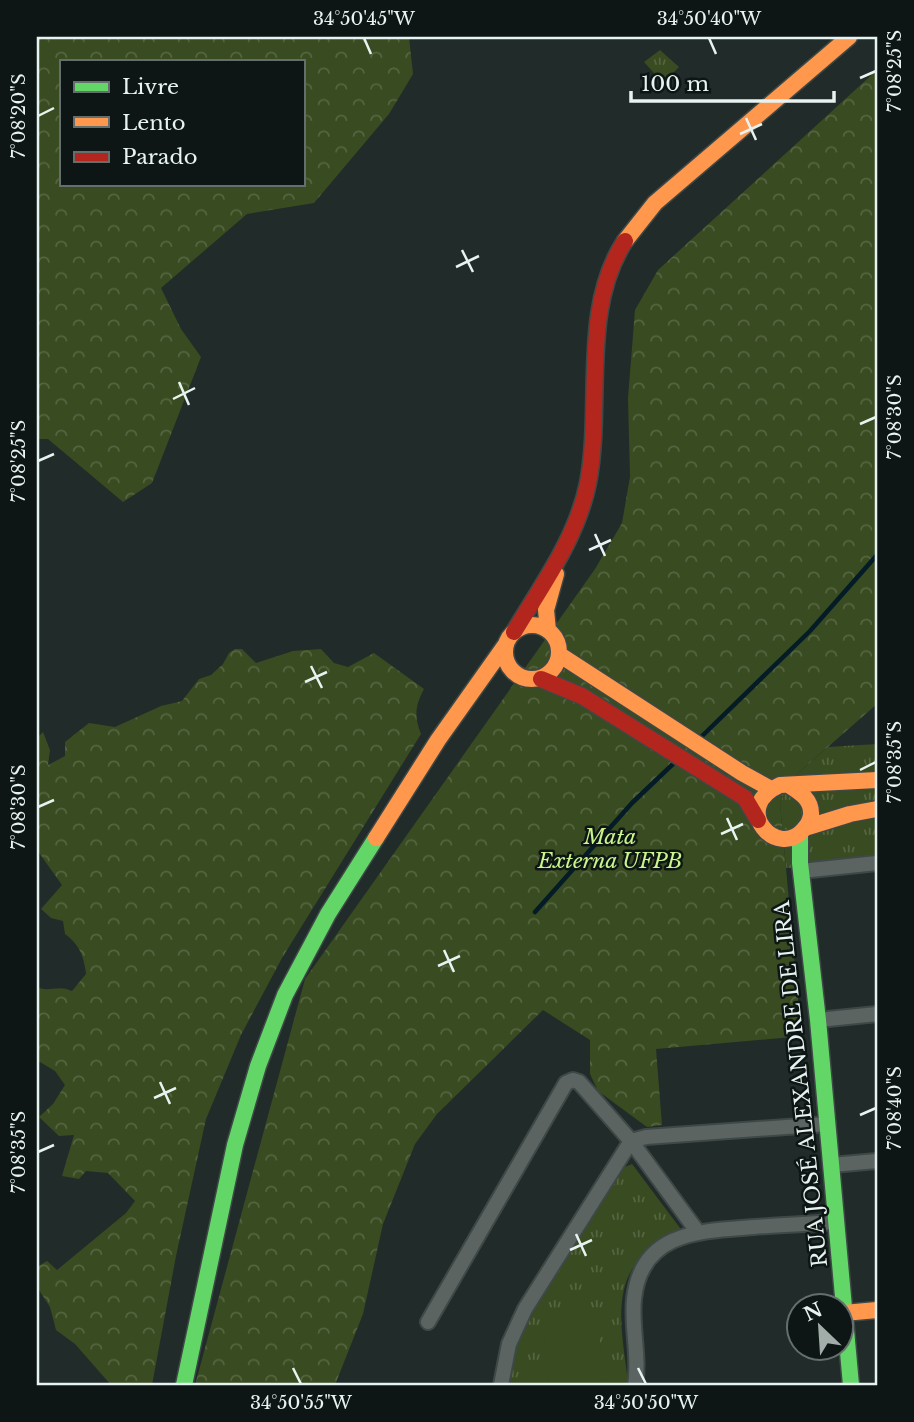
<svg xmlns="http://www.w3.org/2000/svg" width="914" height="1422" font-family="'Libre Baskerville',serif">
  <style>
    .grass { fill: url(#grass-tufts) }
    .forest { fill: url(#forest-crowns); fill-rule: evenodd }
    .pitch { fill: #394b20 }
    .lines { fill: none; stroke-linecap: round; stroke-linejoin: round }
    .stream { stroke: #031c27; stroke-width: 4.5 }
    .street-casing { stroke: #3e4846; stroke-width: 18 }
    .fast-casing { stroke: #3e4846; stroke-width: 19 }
    .slow-casing { stroke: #3e4846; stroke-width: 19 }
    .jam-casing { stroke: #3e4846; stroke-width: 19 }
    .street { stroke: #5c6462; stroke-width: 14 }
    .fast { stroke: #63d668; stroke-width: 16 }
    .slow { stroke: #ff974d; stroke-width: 16 }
    .jam { stroke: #b3261e; stroke-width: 16 }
    .ticks { fill: none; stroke: #e7f3f0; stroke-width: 2.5 }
    .labels { text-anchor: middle; stroke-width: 5; stroke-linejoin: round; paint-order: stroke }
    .park-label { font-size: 21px; font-style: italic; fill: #caf68b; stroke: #0d1614 }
    .street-label { font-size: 21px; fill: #e7f3f0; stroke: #0d1614 }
    .neatline { fill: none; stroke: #e7f3f0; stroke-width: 2.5 }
    .ticks-label { font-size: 18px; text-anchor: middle; fill: #e7f3f0 }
  </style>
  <defs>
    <pattern id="grass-tufts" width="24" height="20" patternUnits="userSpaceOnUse" patternTransform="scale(1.75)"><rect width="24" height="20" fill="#394b20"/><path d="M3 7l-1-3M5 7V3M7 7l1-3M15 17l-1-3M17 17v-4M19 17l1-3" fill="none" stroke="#566541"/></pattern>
    <pattern id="forest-crowns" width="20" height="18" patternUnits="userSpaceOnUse" patternTransform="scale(1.75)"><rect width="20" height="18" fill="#394b20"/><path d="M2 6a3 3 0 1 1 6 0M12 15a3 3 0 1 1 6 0" fill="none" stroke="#566541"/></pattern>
  </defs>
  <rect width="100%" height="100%" fill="#212b29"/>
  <path class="grass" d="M660,50L679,67L663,83L644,62Z
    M877,744V863L786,868L780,803L789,781L828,747Z
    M632,1164L680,1228C676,1237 667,1237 659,1242C653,1246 648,1252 643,1256C608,1288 625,1345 628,1385H508L513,1354L532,1309L619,1174L625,1167Z"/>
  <path class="forest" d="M37,37H409L413,74L389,114L314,203L247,214L161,288L181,329L201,357L152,483L123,502L48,439H37ZM61,61H303V184H61Z
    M877,70V704L789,781L780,803L800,1021L792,1037L656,1049L662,1125L647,1127L598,1091L590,1074V1040L543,1010L437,1114L415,1144L383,1224L363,1314L335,1385H195L305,979L595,569L622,523L630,477L628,398L635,310L658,270Z
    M235,649H242L256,663L293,651L321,649L334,663L348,667L374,653L424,689C415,706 414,716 421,734L282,958L241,1035L206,1119L176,1256L152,1385H111L75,1344L56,1330L50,1307L37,1287V1267L47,1261L57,1270L126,1213L135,1201L108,1173L86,1171L79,1179L62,1176L74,1135L59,1136L39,1117L53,1104L65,1085L55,1071L40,1062L37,1064V987C50,993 57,984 72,991L86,974C84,957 80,945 65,934L63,921L51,918L41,909L62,885L37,850V738L43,732L50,750L48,765L65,756V742L89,723L115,727L161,706L182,701L199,679L211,675L223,664L229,653Z"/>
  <path class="pitch" d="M597,1314L604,1385H549L543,1320Z"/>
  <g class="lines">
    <path class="stream" d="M699,739L810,631L877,555
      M535,912L632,803L675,762"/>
    <g class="street-casing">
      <path id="street" d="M801,871L877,863
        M818,1020L877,1014
        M831,1165L877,1161
        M428,1322L566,1083L573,1080L579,1082L631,1141L697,1231
        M501,1385L509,1344L525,1309L631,1141L646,1137L828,1124
        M635,1385C640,1357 631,1327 634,1299C641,1231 701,1231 754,1227C781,1225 808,1224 835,1222"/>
    </g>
    <g class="fast-casing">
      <path id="fast" d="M800,835V863L818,1020L851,1385
        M184,1385L235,1145L258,1066L285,995L328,914L376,838"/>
    </g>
    <g class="slow-casing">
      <path id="slow" d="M625,241L655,203L849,37
        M505 652a27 27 0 1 1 54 0a27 27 0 1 1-54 0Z
        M548,630L546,610L556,574
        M560,655L742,773L771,789
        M790,786C801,793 812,800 811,815C810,820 808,825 804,829C778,861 729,808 780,785L877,780
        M808,827L850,814L877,809
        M376,838L438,740L506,644
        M844,1313L877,1310"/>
    </g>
    <g class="jam-casing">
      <path id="jam" d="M514,632C542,585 577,538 588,483C603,406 580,309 625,241
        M541,679L582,696L745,798L758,820"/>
    </g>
    <use href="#street" class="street"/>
    <use href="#fast" class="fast"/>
    <use href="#slow" class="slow"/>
    <use href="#jam" class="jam"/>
  </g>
  <path class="ticks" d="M364,38L371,54M709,38L716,54M860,78L876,71M38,116L54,108M746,118L756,140M740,134L762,124M462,250L473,272M456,267L479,256M179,382L189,405M173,399L195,388M860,424L876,417M38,461L54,454M595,534L605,556M589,550L611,540M311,666L322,688M305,682L327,672M860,770L876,762M38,807L54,800M727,818L737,840M721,834L743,824M444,950L454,972M438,966L460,956M160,1082L170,1104M154,1098L176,1088M860,1115L876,1108M38,1152L54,1145M576,1234L586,1256M570,1250L592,1240M293,1368L301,1384M638,1368L646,1384"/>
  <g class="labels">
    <g class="park-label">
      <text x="610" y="844">Mata<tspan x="610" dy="24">Externa UFPB</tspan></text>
    </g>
    <g class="street-label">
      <text transform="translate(801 1084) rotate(-96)" y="7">RUA JOSÉ ALEXANDRE DE LIRA</text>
    </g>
  </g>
  <rect width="914" height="1422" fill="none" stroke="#0d1614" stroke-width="77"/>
  <rect x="60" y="60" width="245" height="126" fill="#0d1614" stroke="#646e6c" stroke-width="2"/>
  <rect x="74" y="82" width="35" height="10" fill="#63d668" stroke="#646e6c" stroke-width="2"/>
  <text x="122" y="94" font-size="21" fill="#e7f3f0">Livre</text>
  <rect x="74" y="117" width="35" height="10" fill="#ff974d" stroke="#646e6c" stroke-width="2"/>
  <text x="122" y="130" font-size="21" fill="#e7f3f0">Lento</text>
  <rect x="74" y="152" width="35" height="10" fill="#b3261e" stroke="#646e6c" stroke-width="2"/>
  <text x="122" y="164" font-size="21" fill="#e7f3f0">Parado</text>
  <g transform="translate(820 1327) rotate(335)"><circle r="33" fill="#0d1614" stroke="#646e6c" stroke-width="2"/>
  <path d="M0-5L12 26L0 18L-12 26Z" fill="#a2adaa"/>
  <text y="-10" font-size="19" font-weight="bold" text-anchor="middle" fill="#e7f3f0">N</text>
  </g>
  <path d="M631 91v10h203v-10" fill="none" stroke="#e7f3f0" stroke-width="3.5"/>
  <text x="641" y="91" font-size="21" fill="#e7f3f0" stroke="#0d1614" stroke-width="5" paint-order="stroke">100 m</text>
  <rect x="38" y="38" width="838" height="1346" class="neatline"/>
  <g class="ticks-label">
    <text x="364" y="25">34°50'45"W</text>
    <text x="709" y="25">34°50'40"W</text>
    <text transform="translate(895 71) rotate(-90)" y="6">7°08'25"S</text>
    <text transform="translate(19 116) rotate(-90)" y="6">7°08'20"S</text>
    <text transform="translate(895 417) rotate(-90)" y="6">7°08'30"S</text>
    <text transform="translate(19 461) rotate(-90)" y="6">7°08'25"S</text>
    <text transform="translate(895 762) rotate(-90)" y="6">7°08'35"S</text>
    <text transform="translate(19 807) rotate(-90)" y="6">7°08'30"S</text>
    <text transform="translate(895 1108) rotate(-90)" y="6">7°08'40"S</text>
    <text transform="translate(19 1152) rotate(-90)" y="6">7°08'35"S</text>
    <text x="301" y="1409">34°50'55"W</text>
    <text x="646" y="1409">34°50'50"W</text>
  </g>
</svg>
